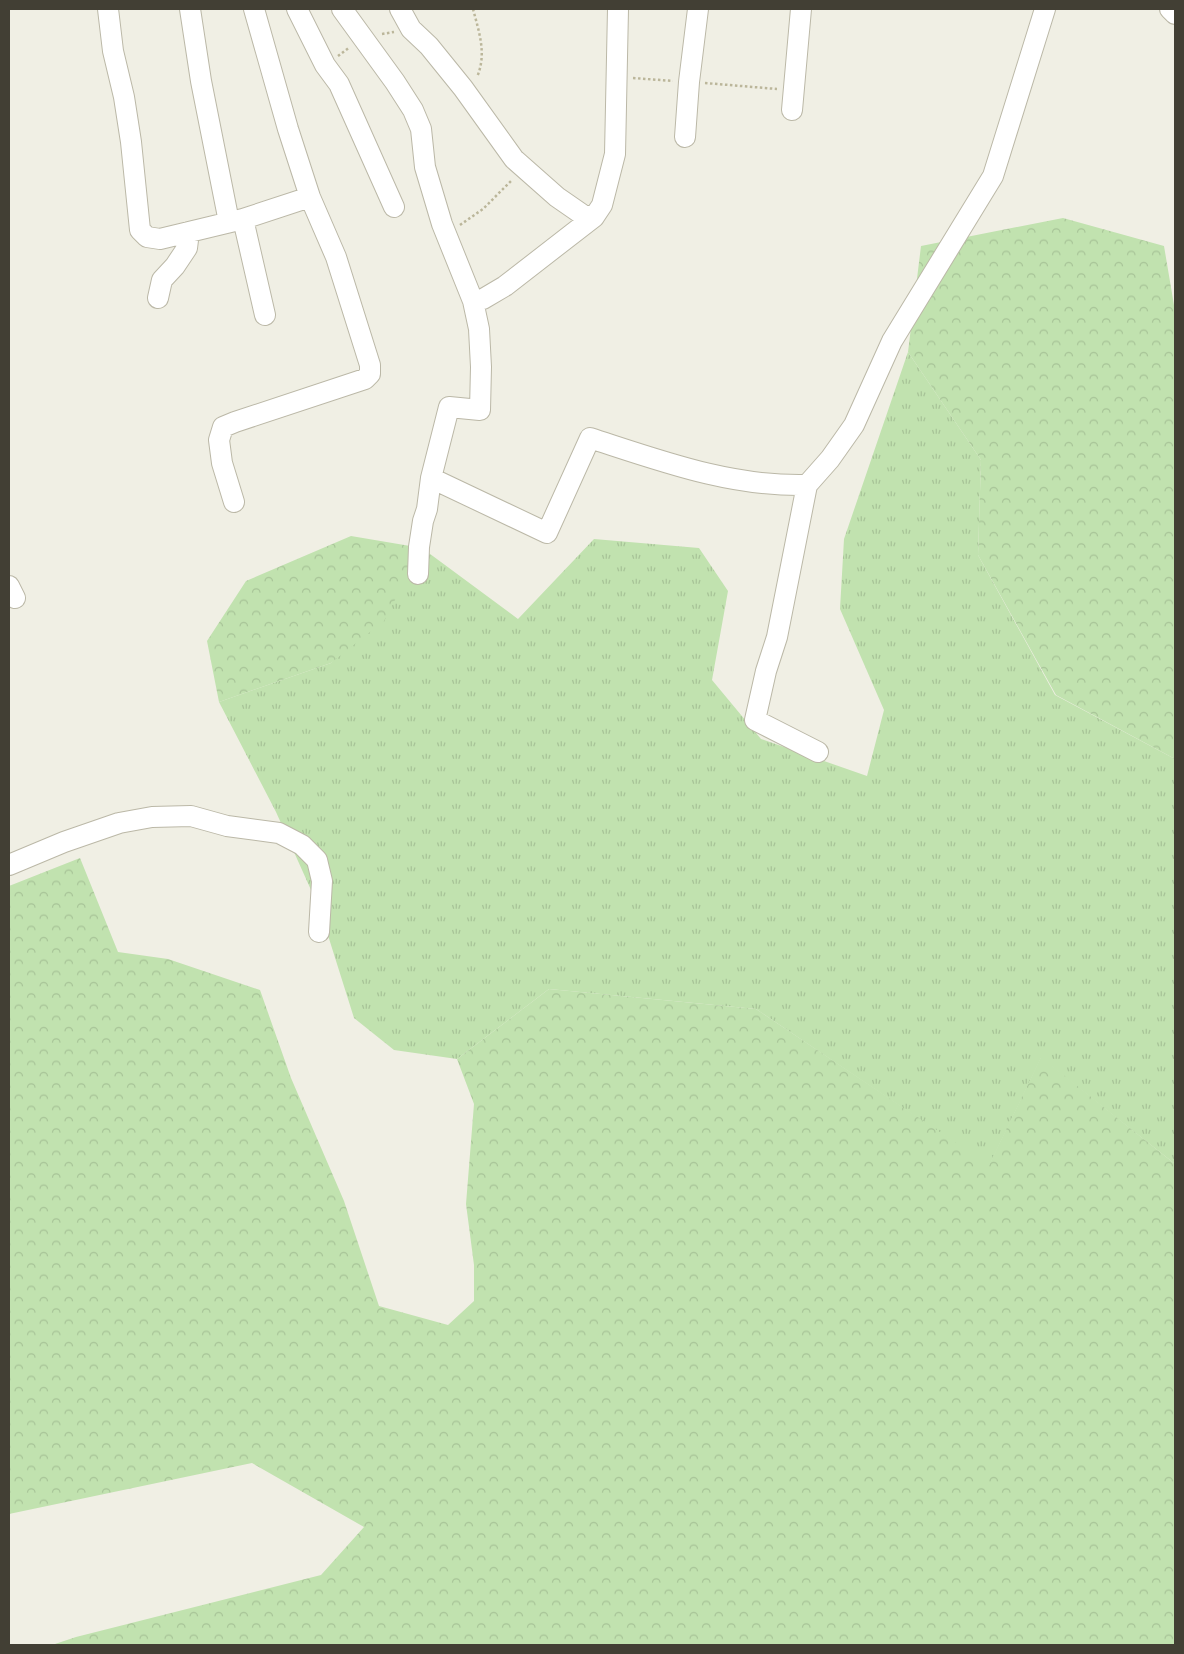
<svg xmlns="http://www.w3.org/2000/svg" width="1184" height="1654" font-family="Overpass,sans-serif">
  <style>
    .grass { fill: url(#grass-tufts) }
    .forest { fill: url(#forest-crowns) }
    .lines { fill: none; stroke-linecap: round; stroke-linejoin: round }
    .minor-casing { stroke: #bbb8a7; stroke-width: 22 }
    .path { stroke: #bbb69a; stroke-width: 2.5; stroke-dasharray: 2.5 2.5; stroke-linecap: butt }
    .minor { stroke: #fff; stroke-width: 20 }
  </style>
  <defs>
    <pattern id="grass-tufts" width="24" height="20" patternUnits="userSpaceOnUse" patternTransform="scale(1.25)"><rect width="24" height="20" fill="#c1e2af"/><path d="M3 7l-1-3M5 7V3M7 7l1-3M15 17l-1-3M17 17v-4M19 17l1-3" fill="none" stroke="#a7c397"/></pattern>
    <pattern id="forest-crowns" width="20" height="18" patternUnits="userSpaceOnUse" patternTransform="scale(1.25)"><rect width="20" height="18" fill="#c1e2af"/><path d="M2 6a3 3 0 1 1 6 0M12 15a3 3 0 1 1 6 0" fill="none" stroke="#a7c397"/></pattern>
  </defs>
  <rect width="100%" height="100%" fill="#f0efe4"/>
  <path class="grass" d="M908,352L981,460L978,555L1055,695L1175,759V1164L1041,1058L989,1166L756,1009L549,989L457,1059L394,1050L354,1018L320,910L276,812L219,702L331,663L422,548L518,619L594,539L699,548L728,591L712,680L761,739L867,776L884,710L840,609L844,539Z"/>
  <path class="forest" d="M1063,218L1164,246L1175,311V759L1056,695L978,555L981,460L908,352L921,246Z
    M351,536L422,548L384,621L331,663L219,702L207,641L246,581Z
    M80,858L118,952L168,959L260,990L291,1078L344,1201L379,1306L448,1325L474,1301V1265L466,1204L474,1104L457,1059L549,989L756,1009L989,1165L1041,1057L1175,1164V1645H52L76,1637L321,1575L364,1527L252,1463L9,1514V886Z"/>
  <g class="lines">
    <g class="minor-casing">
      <path id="minor" d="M108,9L113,51L124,97L131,142L140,230L147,237L160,239L243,219L310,197
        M190,9L201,81L229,222
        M297,9L325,65L339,84L394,207
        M342,9L395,82L413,110L421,129L425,167L442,224L473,301L479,329L481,367L480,410L449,407L431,478L427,509L423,521L419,547L418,574
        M400,9L411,29L429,46L463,88L514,159L557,197L583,215L594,217L602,205L615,154L618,9
        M1170,9L1175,14
        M792,110L801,9
        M685,137L689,82L698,9
        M243,219L265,315
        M158,298L162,280L175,266L187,248L189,232
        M473,301L483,299L505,286L594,217
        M431,478L547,533L590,438C661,461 731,487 807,485L777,637L766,671L755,720L818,752
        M807,485L830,459L854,425L892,341L993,176L1045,9
        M234,502L222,463L219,440L223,427L235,422L365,379L370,374V365L336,257L310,197L288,129L254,9
        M9,586L15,598
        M9,865L64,842L119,823L152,817L191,816L227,826L279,833L302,845L317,860L322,881L319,932"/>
    </g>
    <path class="path" d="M473,9C479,32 487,54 477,77
      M382,34L394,32
      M338,56L350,47
      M633,78L673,81
      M705,83L777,89
      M460,225L483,209L512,180"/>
    <use href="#minor" class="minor"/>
  </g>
  <rect width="1184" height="1654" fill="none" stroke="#423f34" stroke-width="20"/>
</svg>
